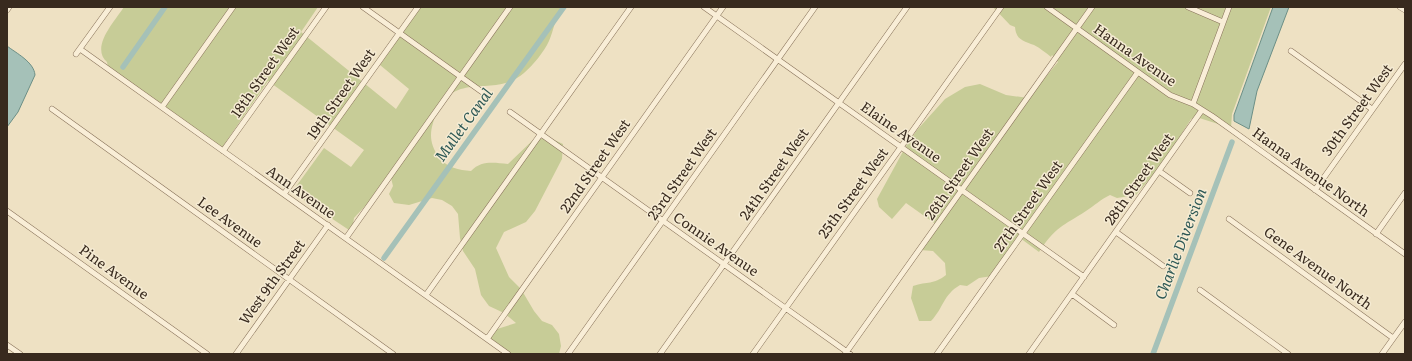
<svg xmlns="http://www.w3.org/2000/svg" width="1412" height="361" font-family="Literata,serif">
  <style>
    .green { fill: #c7cc97 }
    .water { fill: #a5c1b8; stroke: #6c8f86 }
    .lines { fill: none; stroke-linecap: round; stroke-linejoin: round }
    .canal { stroke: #a5c1b8; stroke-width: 5.5 }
    .street-casing { stroke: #88725a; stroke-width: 6 }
    .street { stroke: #f9eed7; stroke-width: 5 }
    .labels { text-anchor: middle; stroke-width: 3; stroke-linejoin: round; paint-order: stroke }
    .street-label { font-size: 14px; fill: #382a1e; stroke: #f5ebd3 }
    .water-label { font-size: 15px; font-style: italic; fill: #2d5855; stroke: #f5ebd3 }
  </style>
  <rect width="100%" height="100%" fill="#eee1c3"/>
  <path class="green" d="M124,7H318L301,32L396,109L409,89L380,65L420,7H561C555,18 554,30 549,41C544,52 533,65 524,73C492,101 450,65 433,123C429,136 431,146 439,157C447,168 459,170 471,171C482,160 494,163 508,164L532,141L548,137L563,144L562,159L535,211L526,222L504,232L496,248L509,277L521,289L534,311L542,321L552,325L559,334L561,346L559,354H507L485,338L494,330L516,323L504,313L489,306L481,295L475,269L463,251L460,238L458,214L452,206L442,200L432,198L409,205L394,203L389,194L393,186L391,178L354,218L352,232L292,192L324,148L351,167L364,150L268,81L221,149L108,68L107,62C90,47 115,21 124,7Z
    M993,7H1271L1232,114L1231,128L1196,117L1191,119L1163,163L1136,195L1117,198L1110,195C1101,199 1094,206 1086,211C1063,226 1055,227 1039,252L1020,238L992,276L979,278L967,286L960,285C943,295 944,307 931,321H919L911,298L913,286C928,281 933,285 946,275L945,263L933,251L920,250L937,225L906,203L892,219L879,207L877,199L906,146L917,130L945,99L965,87L980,84L1006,95L1028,98L1058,62L1052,55L1051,57C1046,53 1040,48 1034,45C1024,41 1016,40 1015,27L1010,25Z"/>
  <path class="water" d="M1273,7H1289L1257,91L1249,129L1234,121V115Z
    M7,46C16,53 34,62 35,75L18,112L7,127Z"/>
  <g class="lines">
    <path class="canal" d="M123,67L165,7
      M384,258L564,7
      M1153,354L1232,142"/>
    <g class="street-casing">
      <path id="street" d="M363,7L485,94
        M704,7L1084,277
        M1047,7L1170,95L1193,104L1212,116L1405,254
        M1188,7L1223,22
        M1400,7L1405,10
        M7,10L9,7
        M80,49L508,354
        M1291,51L1372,109
        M76,54L110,7
        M1193,104L1229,7
        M162,107L233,7
        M52,109L393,354
        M510,112L850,354
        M223,151L326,7
        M1159,171L1190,193
        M1315,190L1405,64
        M284,194L418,7
        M7,211L207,354
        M1229,219L1393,338
        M1116,232L1163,266
        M1376,234L1405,193
        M346,238L510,7
        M1200,290L1288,354
        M1072,294L1114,325
        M426,295L631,7
        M487,339L723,7
        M7,345L20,354
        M236,354L328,225
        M568,354L815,7
        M660,354L907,7
        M753,354L1001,7
        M845,354L1092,7
        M937,354L1138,72
        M1029,354L1202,110
        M1382,354L1405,322"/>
    </g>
    <use href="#street" class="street"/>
  </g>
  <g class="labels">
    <g class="street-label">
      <text transform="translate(1135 55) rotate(35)" y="5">Hanna Avenue</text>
      <text transform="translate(265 72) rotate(-55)" y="5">18th Street West</text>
      <text transform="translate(341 94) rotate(-55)" y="5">19th Street West</text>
      <text transform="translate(1357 110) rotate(-54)" y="5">30th Street West</text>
      <text transform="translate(901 132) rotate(35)" y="5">Elaine Avenue</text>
      <text transform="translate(595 166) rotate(-55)" y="5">22nd Street West</text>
      <text transform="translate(1311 172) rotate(36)" y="5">Hanna Avenue North</text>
      <text transform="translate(682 174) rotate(-55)" y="5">23rd Street West</text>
      <text transform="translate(774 174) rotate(-55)" y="5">24th Street West</text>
      <text transform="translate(959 174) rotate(-55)" y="5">26th Street West</text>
      <text transform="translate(1139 179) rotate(-55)" y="5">28th Street West</text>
      <text transform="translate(301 192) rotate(35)" y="5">Ann Avenue</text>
      <text transform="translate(853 193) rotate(-54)" y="5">25th Street West</text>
      <text transform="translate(1028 206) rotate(-55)" y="5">27th Street West</text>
      <text transform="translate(230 222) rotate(36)" y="5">Lee Avenue</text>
      <text transform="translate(716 244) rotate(35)" y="5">Connie Avenue</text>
      <text transform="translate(1318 268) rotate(36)" y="5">Gene Avenue North</text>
      <text transform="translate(114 272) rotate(36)" y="5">Pine Avenue</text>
      <text transform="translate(272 282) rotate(-54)" y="5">West 9th Street</text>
    </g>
    <g class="water-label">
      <text transform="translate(464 125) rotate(-54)" y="5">Mullet Canal</text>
      <text transform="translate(1181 244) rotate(-69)" y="5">Charlie Diversion</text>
    </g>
  </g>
  <rect width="1412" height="361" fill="none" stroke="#382a1e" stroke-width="16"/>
</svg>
